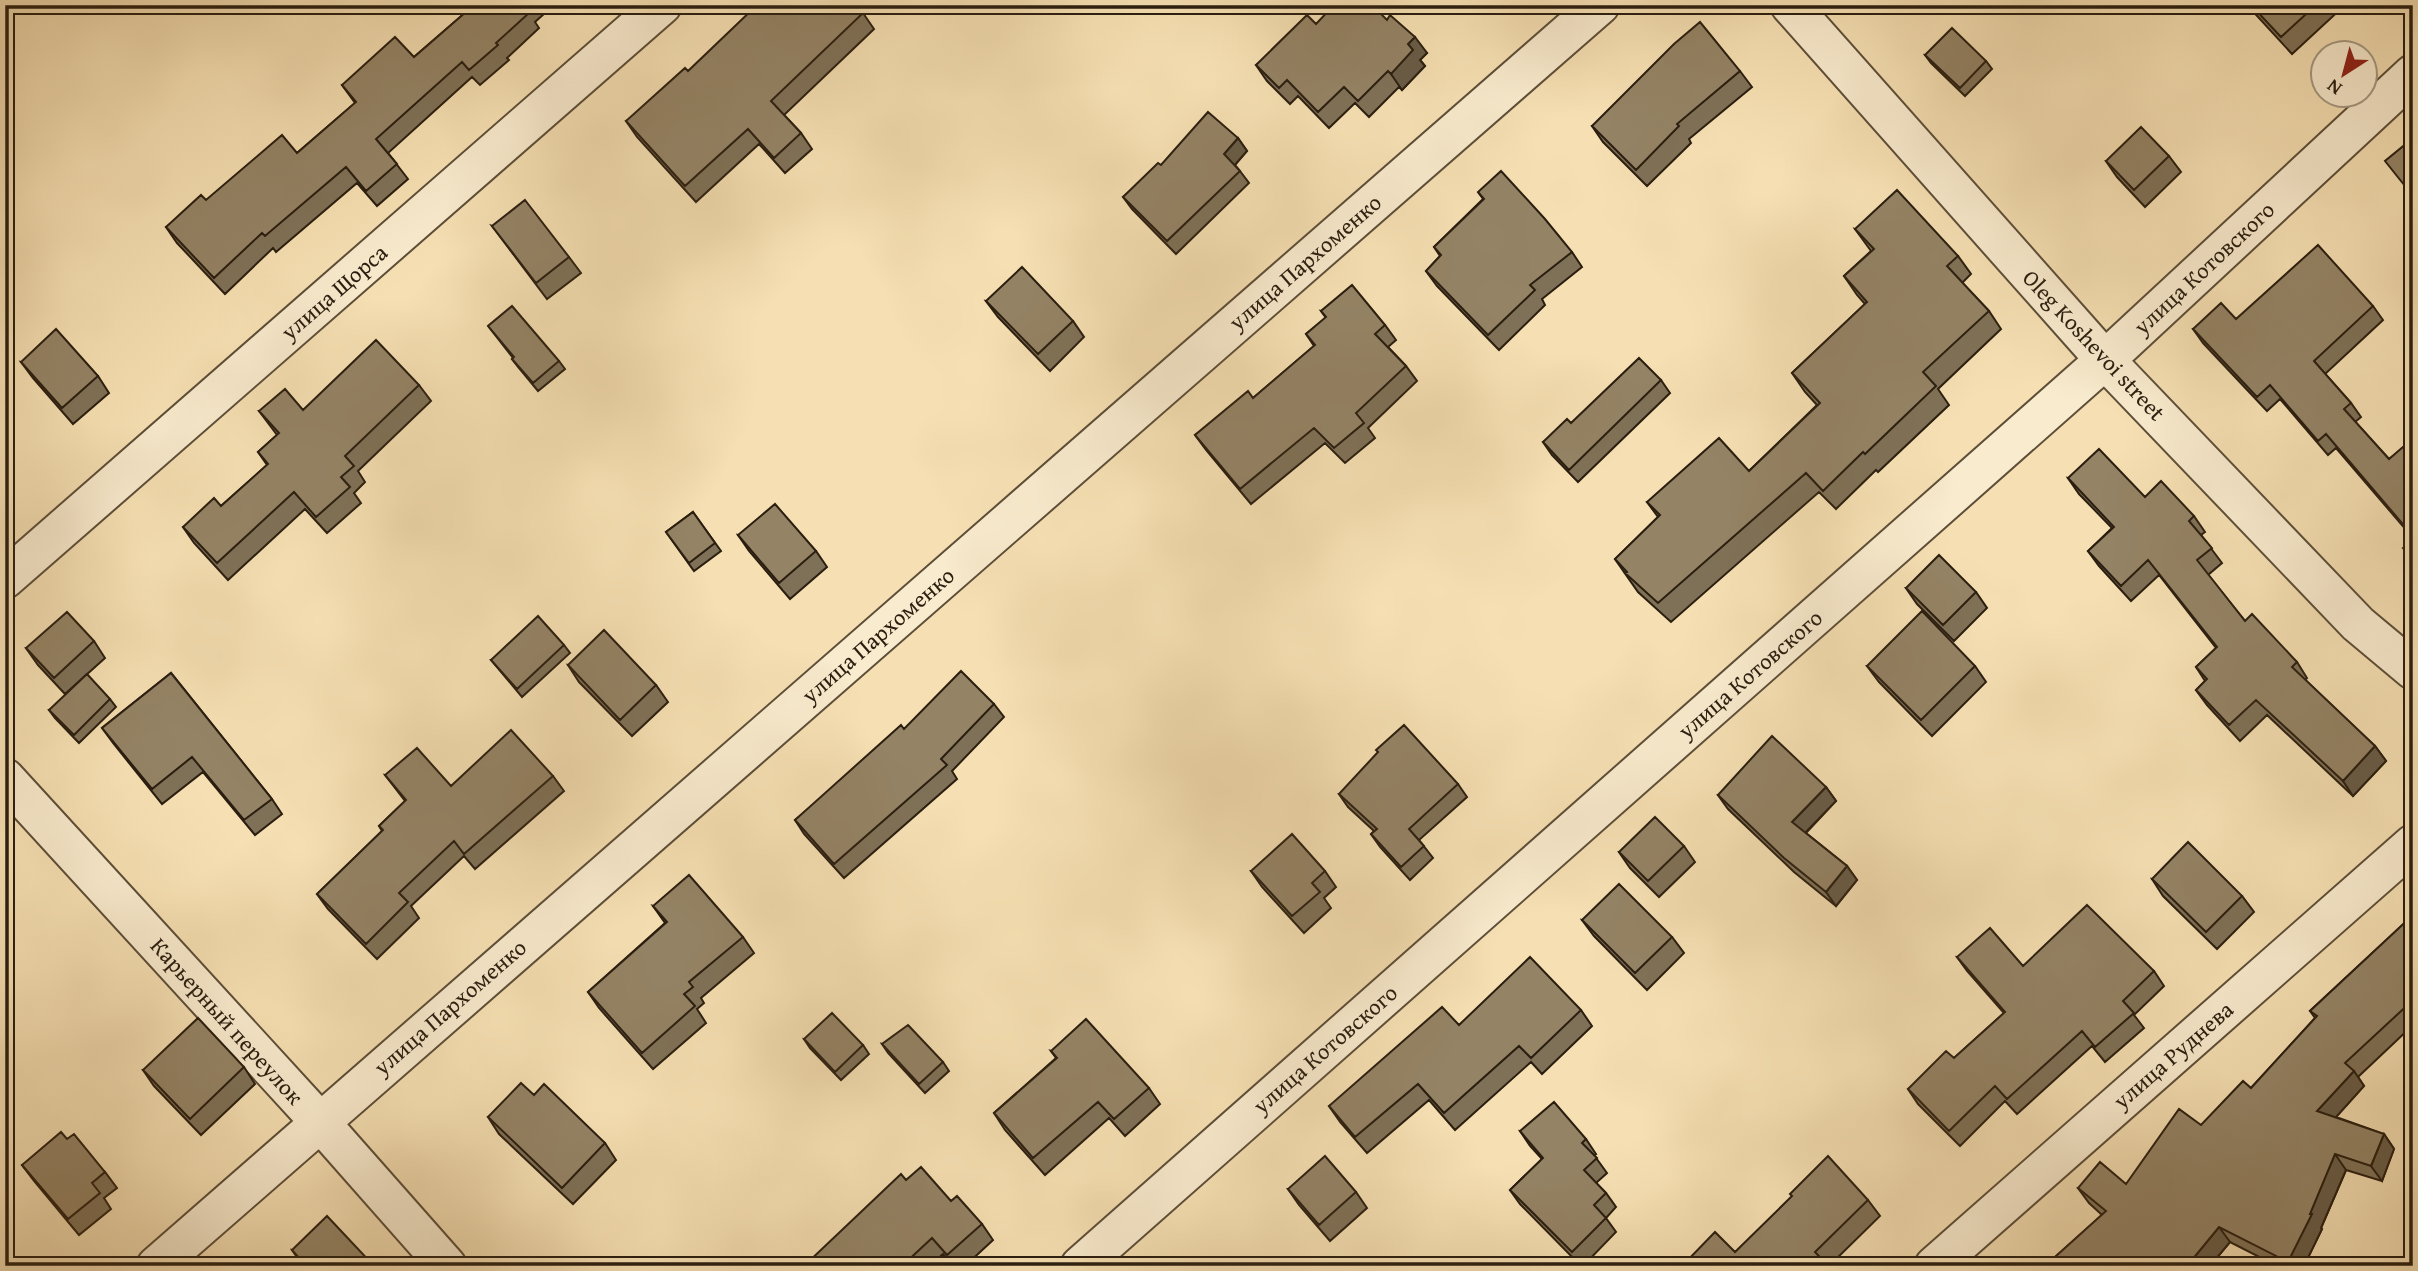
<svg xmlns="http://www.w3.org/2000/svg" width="2418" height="1271" font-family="'Gentium Book Plus',serif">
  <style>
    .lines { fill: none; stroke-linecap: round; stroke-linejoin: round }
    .minor-casing { stroke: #5d4e39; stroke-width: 42 }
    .minor { stroke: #f9ebce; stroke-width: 38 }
    .wall { fill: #7f7157; stroke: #2a1e10; stroke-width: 2 }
    .shaded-wall { fill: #685c47; stroke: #2a1e10; stroke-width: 2 }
    .building { fill: #948365; stroke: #2a1e10; stroke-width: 2 }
    .labels { text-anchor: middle; stroke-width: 7; stroke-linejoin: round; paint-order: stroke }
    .street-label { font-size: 23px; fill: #2a1e10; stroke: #f9ebce }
  </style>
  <rect width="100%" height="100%" fill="#f6e0b3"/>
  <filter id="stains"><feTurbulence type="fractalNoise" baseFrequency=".00286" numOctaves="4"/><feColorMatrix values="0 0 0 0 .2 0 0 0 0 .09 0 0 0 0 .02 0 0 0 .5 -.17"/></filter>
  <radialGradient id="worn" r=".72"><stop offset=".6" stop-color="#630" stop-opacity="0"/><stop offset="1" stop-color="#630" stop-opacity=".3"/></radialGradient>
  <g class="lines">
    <g class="minor-casing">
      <path id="minor" d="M1790,5L2105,360L2358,624L2413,670
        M5,579L662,5
        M5,778L319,1121L447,1266
        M156,1266L1600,5
        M1080,1266L2105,360L2413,74
        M1934,1266L2413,844"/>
    </g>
    <use href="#minor" class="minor"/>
  </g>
  <path class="wall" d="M474,5H554L535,22L539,28L507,58L509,60L480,85L472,77L388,153L408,179L377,206L357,183L276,252L273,248L225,294L177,243L166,227L206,200L297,153L355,103L342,85L414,57Z
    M1928,5H1945L1936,13Z
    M2247,5H2345L2292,54Z
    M2355,5H2368L2360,12Z
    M863,13L874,29L784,115L801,133L812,149L785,173L759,144L696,202L637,137L626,121Z
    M1387,20L1427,53L1420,60L1425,66L1402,90L1399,87L1369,117L1355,103L1329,128L1298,96L1290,104L1267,81L1256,65L1316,24Z
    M1925,55L1986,61L1992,69L1965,96L1931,63Z
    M1740,71L1752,87L1689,139L1691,143L1647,186L1603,142L1592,126Z
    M1238,138L1247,151L1235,165L1240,171L1249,183L1176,254L1132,209L1123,197L1161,165Z
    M2169,156L2181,172L2145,207L2117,177L2106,161Z
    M1478,192L1572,252L1582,267L1542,299L1545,305L1499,350L1437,286L1426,271L1440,256L1434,247L1483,199Z
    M492,226L569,257L581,273L547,299Z
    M1855,229L1958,256L1971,274L1962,283L1989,311L2001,329L1938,389L1949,405L1878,472L1876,470L1836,509L1819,492L1671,622L1638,592L1615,559L1658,517L1647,502L1749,471L1817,405L1805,392L1792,373L1865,304L1857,295L1844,276L1871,251Z
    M986,301L1073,321L1084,337L1050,371L998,317Z
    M2373,306L2383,320L2325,374L2351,403L2361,417L2355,422L2389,459L2413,442V538L2336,448L2328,455L2280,399L2267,411L2203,343L2193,329L2236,319Z
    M1321,311L1385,325L1396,340L1388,347L1406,366L1417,381L1368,428L1375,438L1345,463L1325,443L1251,504L1206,450L1195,435L1253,398L1314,346L1306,334L1326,318Z
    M488,326L559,361L565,369L538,391L518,367L512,359L513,358Z
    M21,362L98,376L109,393L73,424L33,378Z
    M1661,380L1670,393L1578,482L1552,455L1543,442L1571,423Z
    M419,385L431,401L358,471L365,482L354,493L361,503L327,533L305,509L228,580L194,543L183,527L221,506L267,465L258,452L277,435L259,411L303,410Z
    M2068,478L2145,497L2194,516L2205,532L2201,535L2222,563L2208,575L2245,621L2297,662L2307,678L2305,680L2375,746L2386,761L2353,796L2267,715L2240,741L2207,705L2196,690L2205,681L2196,667L2216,648L2159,575L2131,601L2099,566L2088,551L2112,528L2079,494Z
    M693,512L721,551L694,571L666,532Z
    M738,535L816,551L827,567L790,599L749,551Z
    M1906,588L1976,592L1987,608L1954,641L1917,604Z
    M94,641L105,658L65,694L38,665L26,648Z
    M564,645L570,653L522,697L491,660Z
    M568,665L656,685L668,702L632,736L579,682Z
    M1867,666H1975L1986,682L1932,736L1879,682Z
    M171,673L272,799L282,814L255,835L203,772L162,804L113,743L102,728Z
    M110,699L116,707L79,743L55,718L49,710Z
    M994,704L1004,717L952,771L957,779L844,878L804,834L795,820L904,729Z
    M385,775L451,786L553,776L564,791L475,869L464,856L411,906L419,918L377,959L328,909L317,894L382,831L379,826L405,801Z
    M1458,784L1467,797L1419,840L1433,858L1410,880L1380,847L1371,834L1374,831L1348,807L1339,794Z
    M1826,787L1836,801L1806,833L1847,866L1857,880L1836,906L1794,872L1728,809L1718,795Z
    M1684,846L1695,862L1659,897L1630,868L1619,852Z
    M1251,871H1325L1336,887L1324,898L1331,908L1304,933L1262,887Z
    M2152,879L2242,896L2254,912L2217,949L2163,896Z
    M653,906L743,937L754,953L701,998L704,1003L697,1009L706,1023L653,1069L599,1008L588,992L665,923Z
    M2413,915V1025L2358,1077L2364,1086L2336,1117L2384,1134L2394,1149L2382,1181L2346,1170L2321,1228L2322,1229L2304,1266H2277L2230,1242L2210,1266H2045L2102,1215L2089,1203L2078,1188L2126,1184L2251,1088L2315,1018L2310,1011Z
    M1582,920L1672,937L1684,953L1647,990L1594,936Z
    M1957,957L2023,966L2154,971L2164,986L2134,1015L2144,1028L2105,1062L2092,1046L2017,1114L2005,1101L1960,1146L1918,1104L1908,1089L1954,1058L2004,1013L1967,971Z
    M1581,1010L1592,1026L1542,1074L1531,1062L1455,1130L1429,1100L1367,1153L1340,1122L1329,1106L1459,1025Z
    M804,1039L863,1045L869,1054L841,1080L810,1048Z
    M882,1044L943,1062L949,1071L925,1093L888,1053Z
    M1051,1051L1149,1088L1160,1104L1125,1136L1109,1118L1045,1175L1005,1130L994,1113L1056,1058Z
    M244,1067L255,1084L201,1135L154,1086L143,1070Z
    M534,1095L605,1143L616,1160L573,1204L499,1134L488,1117Z
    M1520,1131L1586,1139L1596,1154L1594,1155L1607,1173L1596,1183L1606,1193L1616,1207L1606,1218L1616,1232L1583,1266H1581L1520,1204L1510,1190L1542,1159L1530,1146Z
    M67,1139L105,1172L117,1188L104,1198L111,1209L79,1235L34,1181L22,1165Z
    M906,1180L951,1201L982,1224L993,1240L965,1266H953L943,1254L930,1266H804Z
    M1288,1189L1356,1192L1367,1208L1330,1241L1299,1205Z
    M1868,1200L1880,1216L1829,1266H1682L1735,1252Z
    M292,1250L374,1266H303Z"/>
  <path class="shaded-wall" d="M1415,37L1427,53L1420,60L1425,66L1402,90L1391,74L1408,44Z
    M1238,138L1247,151L1233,167L1224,154Z
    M2375,746L2386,761L2353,796L2343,781Z
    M1826,787L1836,801L1802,836L1792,822Z
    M1847,866L1857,880L1836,906L1826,892Z
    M2354,1071L2364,1086L2328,1126L2317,1111Z
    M2384,1134L2394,1149L2382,1181L2371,1166Z
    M2335,1154L2346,1170L2321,1228L2322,1229L2304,1266H2291L2288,1262Z
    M2219,1227L2230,1242L2210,1266H2187Z"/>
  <path class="building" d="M474,5H526L524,7L529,13L496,43L498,45L469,70L462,62L376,139L397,164L366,191L346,167L265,236L262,233L214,278L166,227L201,195L206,200L282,135L297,153L356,102L342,85L395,37L414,57Z
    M757,5H856L863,13L771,101L801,133L774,158L748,129L685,186L626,121L685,68L688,71Z
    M1334,5H1372L1387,20L1390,15L1415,37L1408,44L1413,50L1391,74L1388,71L1358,101L1344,87L1318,112L1287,80L1279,88L1256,65L1307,15L1316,24Z
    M2251,5H2316L2281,37Z
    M1700,22L1740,71L1677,124L1679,126L1636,170L1592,126L1674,44Z
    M1952,28L1986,61L1960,88L1925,55Z
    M1208,112L1238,138L1224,154L1240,171L1167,241L1123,197L1158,163L1161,165Z
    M2141,127L2169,156L2134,190L2106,161Z
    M2407,143L2413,150V196L2385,161Z
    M1501,171L1545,219L1572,252L1530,285L1535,290L1488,335L1426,271L1441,255L1434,247L1484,199L1478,192Z
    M1897,190L1958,256L1947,266L1989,311L1923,372L1936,386L1865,454L1863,452L1823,491L1806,473L1658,603L1625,573L1627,572L1615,559L1660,515L1647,502L1719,438L1749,471L1820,403L1792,373L1867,302L1844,276L1874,249L1855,229Z
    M525,200L569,257L536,283L492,226Z
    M2318,245L2373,306L2314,361L2351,403L2344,409L2389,459L2411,440L2413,442V536L2326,434L2318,441L2270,385L2257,397L2193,329L2221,303L2236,319Z
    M1022,267L1073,321L1038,354L986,301Z
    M1352,285L1385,325L1375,334L1406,366L1356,413L1364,423L1334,448L1314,428L1240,489L1195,435L1248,391L1253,398L1315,345L1306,334L1326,317L1321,311Z
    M512,306L559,361L533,383L512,359L514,357L488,326Z
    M56,329L98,376L62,408L21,362Z
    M376,340L419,385L345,456L354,466L341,477L350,487L316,517L294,492L217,563L183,527L214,498L221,506L268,464L258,452L279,433L259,411L285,389L303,410Z
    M1639,358L1661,380L1569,470L1543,442L1567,419L1571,423Z
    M2099,449L2145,497L2161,481L2194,516L2189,521L2212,548L2197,560L2245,621L2252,614L2297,662L2292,667L2375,746L2343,781L2256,700L2229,725L2196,690L2207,679L2196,667L2217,647L2148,560L2121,586L2088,551L2114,527L2068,478Z
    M775,504L816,551L779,583L738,535Z
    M693,512L715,543L689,563L666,532Z
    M2413,539V559L2403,548Z
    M1939,555L1976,592L1943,625L1906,588Z
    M1922,611L1975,666L1921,720L1867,666Z
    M67,612L94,641L54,678L26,648Z
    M538,616L564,645L517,689L491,660Z
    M604,630L656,685L620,720L568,665Z
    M961,671L994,704L941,759L947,765L834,864L795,820L901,725L904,729Z
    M171,673L272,799L244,820L192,757L152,789L102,728Z
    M87,674L110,699L74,735L49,710Z
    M1404,725L1458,784L1409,829L1424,846L1401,867L1371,834L1377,829L1339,794L1378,752L1376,750Z
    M511,730L553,776L464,854L454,841L399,893L408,902L366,944L317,894L383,830L379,826L406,800L385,775L417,748L451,786Z
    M1772,736L1826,787L1792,822L1847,866L1826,892L1784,858L1718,795Z
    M1655,817L1684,846L1648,881L1619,852Z
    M1292,834L1325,871L1312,883L1320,892L1292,916L1251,871Z
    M2188,842L2242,896L2206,932L2152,879Z
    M689,875L743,937L689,982L693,987L684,994L695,1006L642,1053L588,992L667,922L653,906Z
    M1619,884L1672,937L1635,973L1582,920Z
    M2087,905L2154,971L2123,1001L2134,1013L2095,1047L2082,1031L2007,1099L1995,1086L1949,1131L1908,1089L1946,1051L1954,1058L2005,1012L1957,957L1990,928L2023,966Z
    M2413,915V1000L2345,1063L2354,1071L2317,1111L2384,1134L2371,1166L2335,1154L2310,1214H2312L2288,1262L2219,1227L2187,1266H2045L2106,1211L2078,1188L2100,1162L2126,1184L2179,1109L2201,1125L2243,1081L2251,1088L2317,1016L2310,1011Z
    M1530,957L1581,1010L1531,1058L1519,1046L1444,1113L1418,1084L1355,1137L1329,1106L1442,1007L1459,1025Z
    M832,1013L863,1045L835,1072L804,1039Z
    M198,1018L244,1067L190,1119L143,1070Z
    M1086,1019L1149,1088L1114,1119L1098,1102L1033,1158L994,1113L1057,1058L1051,1051Z
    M908,1025L943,1062L919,1084L882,1044Z
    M521,1083L534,1095L544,1084L605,1143L562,1188L488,1117Z
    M1554,1102L1586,1139L1582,1143L1597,1158L1584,1170L1606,1193L1594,1205L1606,1218L1572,1252L1510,1190L1543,1158L1520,1131Z
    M61,1132L67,1139L74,1134L105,1172L92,1183L100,1193L68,1219L22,1165Z
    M1325,1156L1356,1192L1319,1225L1288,1189Z
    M1828,1156L1868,1200L1815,1252L1828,1266H1682L1715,1232L1735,1252L1792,1196L1790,1194Z
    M921,1167L951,1201L957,1196L982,1224L947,1255L932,1238L902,1266H804L901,1174L906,1180Z
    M327,1216L374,1266H306L292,1250Z
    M798,1259L804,1266H791Z"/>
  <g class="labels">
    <g class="street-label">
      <text transform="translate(1305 262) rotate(-41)" y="8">улица Пархоменко</text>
      <text transform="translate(2204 268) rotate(-43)" y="8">улица Котовского</text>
      <text transform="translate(334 292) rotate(-41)" y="8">улица Щорса</text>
      <text transform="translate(2094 345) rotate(47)" y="8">Oleg Koshevoi street</text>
      <text transform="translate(878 635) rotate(-41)" y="8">улица Пархоменко</text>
      <text transform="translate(1750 674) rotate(-41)" y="8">улица Котовского</text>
      <text transform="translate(450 1007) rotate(-41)" y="8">улица Пархоменко</text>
      <text transform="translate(227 1021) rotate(48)" y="8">Карьерный переулок</text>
      <text transform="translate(1325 1049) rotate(-41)" y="8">улица Котовского</text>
      <text transform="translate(2173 1055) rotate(-41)" y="8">улица Руднева</text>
    </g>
  </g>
  <rect width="2418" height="1271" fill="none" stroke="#f6e0b3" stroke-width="28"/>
  <rect x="7" y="7" width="2404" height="1257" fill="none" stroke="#2a1e10" stroke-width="3.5"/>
  <rect x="14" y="14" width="2390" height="1243" fill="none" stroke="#2a1e10" stroke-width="2"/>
  <g transform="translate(2344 74) rotate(216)"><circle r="33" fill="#f9ebce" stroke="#a69982" stroke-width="2"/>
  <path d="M0-5L12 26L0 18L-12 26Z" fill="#8f2418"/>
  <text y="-10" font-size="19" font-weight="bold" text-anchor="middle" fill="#2a1e10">N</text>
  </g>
  <rect width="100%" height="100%" filter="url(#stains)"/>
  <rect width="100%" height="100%" fill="url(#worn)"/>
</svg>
